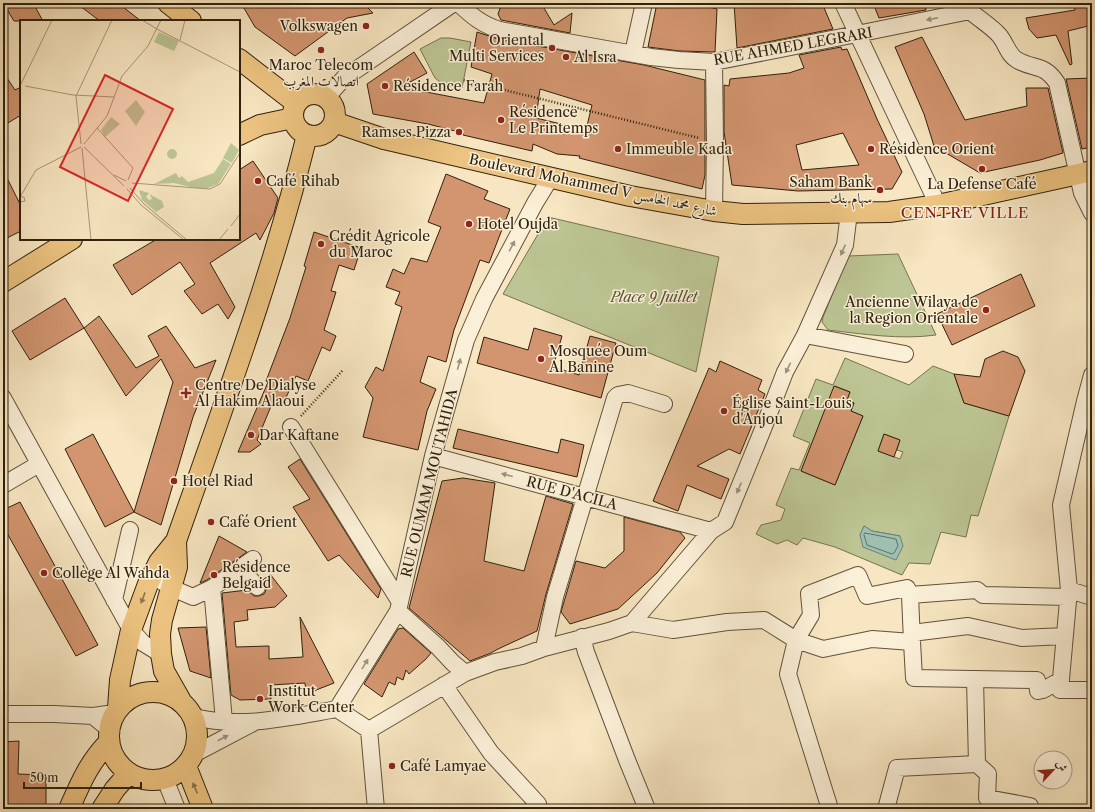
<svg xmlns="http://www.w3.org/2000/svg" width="1095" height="812" font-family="'Libre Caslon Text',Amiri,serif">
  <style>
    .green { fill: #bcc593; stroke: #767350; fill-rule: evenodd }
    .water { fill: #9dc0b3; stroke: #718071 }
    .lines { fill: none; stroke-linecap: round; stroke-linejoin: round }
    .shore { stroke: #667060; stroke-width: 1 }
    .building { fill: #d2956f; stroke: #2f210d; fill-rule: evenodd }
    .minor-casing { stroke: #61523a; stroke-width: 18 }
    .major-casing { stroke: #2f210d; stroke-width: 22 }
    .path { stroke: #2f210d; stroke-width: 2.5; stroke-dasharray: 1 2; stroke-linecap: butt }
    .minor { stroke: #faefd7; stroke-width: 16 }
    .major { stroke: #ecc380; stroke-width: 20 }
    .oneway { fill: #9f927c }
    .oneway2 { fill: #8e7246 }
    .poi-dot { fill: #8f2418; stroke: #faefd7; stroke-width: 1.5 }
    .labels { text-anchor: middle; stroke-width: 3; stroke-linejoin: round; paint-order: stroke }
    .poi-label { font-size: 14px; fill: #2f210d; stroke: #faefd7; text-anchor: start }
    .street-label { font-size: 14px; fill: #2f210d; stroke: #faefd7 }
    .park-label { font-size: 14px; font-style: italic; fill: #595235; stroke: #faefd7 }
    .neighbourhood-label { font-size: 15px; letter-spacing: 1px; fill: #7a1f14; stroke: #faefd7 }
    .inset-road { fill: none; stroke: #a79779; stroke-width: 1 }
    .view { fill: #d62828; fill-opacity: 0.15; stroke: #d62828; stroke-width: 2 }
    .inset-edge { fill: none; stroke: #2f210d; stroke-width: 2 }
  </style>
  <rect width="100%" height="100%" fill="#f7e6c1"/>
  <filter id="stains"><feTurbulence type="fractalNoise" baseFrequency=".005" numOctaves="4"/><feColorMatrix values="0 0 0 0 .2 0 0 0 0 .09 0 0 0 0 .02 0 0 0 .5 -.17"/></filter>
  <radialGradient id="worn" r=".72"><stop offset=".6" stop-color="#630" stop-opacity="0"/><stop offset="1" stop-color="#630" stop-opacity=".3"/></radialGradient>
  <path class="green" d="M441,38H450L471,42L462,88L444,85L435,78L420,49Z
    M548,217L719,257L696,372L503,294Z
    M898,254L936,335C900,340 864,334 828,330L822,322L823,317L848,256Z
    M845,358L909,385L933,366L954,374L964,403L1009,416L978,516L971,515L966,537L941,532L930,564L909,563L902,575L835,547L803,538L797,545L787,540L777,544L756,534L761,525L781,520L785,509L776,505L791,468L799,470L810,443L793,436L816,379L833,385ZM835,386L850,392L847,400L854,403L851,411L863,416L835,485L801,471ZM884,434L900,440L897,450L903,452L900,459L878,451ZM864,526L872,531L900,536L860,535Z"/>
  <path class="water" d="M864,526L872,531L900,536L903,546L896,560L863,547L860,535Z"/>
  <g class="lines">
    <path class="shore" d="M865,533L896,539L898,546L894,553L892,554L867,545L864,535Z"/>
  </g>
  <path class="building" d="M3,3H33L43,21H14Z
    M76,3H118L141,21H100Z
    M241,3H363L373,13L347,18L295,56L255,27Z
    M502,3H541L554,25L572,13L570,33L501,20L498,14Z
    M657,3H695L717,9L715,52L680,51L648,47Z
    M734,3H822L833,29L737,48Z
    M873,3H925L926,10L879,18Z
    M1074,3H1092V25L1068,31L1072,64L1070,65L1056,35L1037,38L1029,29L1026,18L1075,10Z
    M477,32L498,39L644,65L705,80V175L702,189L579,158L580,156L557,154L533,144L532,151L463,135V133L428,124L373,114L367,84L414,52L427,73L397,89L426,92L484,103L492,74L471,67ZM540,89L592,105L586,130L536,118Z
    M922,37L965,120L1027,106L1026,88H1048L1063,153L1040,160L980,173L934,146L924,114L895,47Z
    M841,47L842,50L847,49L877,119L902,172L892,189L798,191L732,185L724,132V85L729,86L730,79L789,73L804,68L799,55ZM843,133L859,165L802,170L796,145Z
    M3,72L15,90L21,87V115L3,126Z
    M1092,78V147L1082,149L1066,79Z
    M253,161L278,198L274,213L260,240L256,233L210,263L235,307L228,319L218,304L202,314L184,291L195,284L180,262L132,295L113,265L157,239H239V170Z
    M3,170L21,206V231L3,240Z
    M446,174L488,191L484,199L510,209L489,263L480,260L454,330L446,362L428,356L420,382L436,389L427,411L418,450L363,437L373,398L365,387L376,367L383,371L402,307L395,304L400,292L386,287L393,269L404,274L411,258L427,262L441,227L428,222Z
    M314,232L361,248L354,270L339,265L331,291L336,292L324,330L336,336L330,351L322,347L308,381L296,376L283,404L274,399L257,440L261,444L250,452H238L268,382L266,381L290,318L306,267L304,266Z
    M1021,274L1035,306L952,345L937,314Z
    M65,298L84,328L30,360L12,331Z
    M99,316L136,368L159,356L148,336L166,326L195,368L216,360L193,417L161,525L134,512L173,382L161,359L126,396L84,328Z
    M534,328L562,336L553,367L579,375L590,336L616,343L601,398L477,363L484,337L528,350Z
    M1003,351L1018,357L1025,371L1009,416L964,403L954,374L980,377L985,359Z
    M720,361L762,380L758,390L765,394L740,454L729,449L697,466L729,479L721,499L687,485L678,511L653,501L709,368L716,372Z
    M834,386L850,392L847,400L854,403L851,411L863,416L835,485L801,471Z
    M458,429L558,453L561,439L584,445L577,477L453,448Z
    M93,434L134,512L105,527L65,449Z
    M884,434L900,440L894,457L878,451Z
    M300,459L381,589L378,598L339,555L328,561L293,507L310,499L288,467Z
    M463,478L495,483L484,561L524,571L546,496L573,504L546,594L537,631L498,649L491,653L470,661L409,608L442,481Z
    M20,502L98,645L76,656L3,526V510Z
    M624,517L680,532L685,538L657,573L618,609L570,624L561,612L576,561L605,568L624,551Z
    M219,536L247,552L207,580L200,583Z
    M270,574L287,596L275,607L247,610L248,620L234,622L236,647L269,646V659L303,657L300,617L334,683L306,694L305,683L270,685L271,699L240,700L231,695L222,593L247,590L254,596H259L264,594L266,590V585L263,580Z
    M206,627L211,678L190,671L178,628Z
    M403,628L431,653L426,659L409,674L406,670L403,680L397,677L395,685L389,682L382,697L364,684L398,629Z
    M19,741L18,774L46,775V809H3V742Z"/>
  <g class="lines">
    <g class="minor-casing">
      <path id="minor" d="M458,3C471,15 482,25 500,30L651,57L679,60L714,62L857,34L970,11
        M843,3L938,205
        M970,11C979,19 991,26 999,35C1006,43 1008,55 1017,60C1034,70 1044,63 1057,83L1082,193L1092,213
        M633,53L644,3
        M326,98L344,78L353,72L454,3
        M714,211L715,142L714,62
        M805,335L905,354
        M1092,375L1085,401L1061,505L1069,590L1060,690H1092
        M3,398L131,630L143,643L161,654
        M291,427L400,602
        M433,456L711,531
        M3,485L39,464
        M237,571L250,579L257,587
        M153,576L172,588L193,597L212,588L253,559
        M212,588L224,721
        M1069,590L1092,597
        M910,595L977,590L983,595L1068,597
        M114,600L130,530
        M398,611L438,647L453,663L465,673
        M632,623L673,630L727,622L764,620L796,640L823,649L872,639L912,642L910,595L907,588L867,596L858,575L809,594L811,615L796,640L788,674L830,809
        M912,633L968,626L1022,638L1065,636
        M582,637L586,652L627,760L647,809
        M912,642L914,678L1037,680L1038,691L1043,690L1061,680
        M544,648L555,597L615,398L618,395L628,393L664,404
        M975,679L977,764L988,774L987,798L1030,806L1031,809
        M444,685L491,753L538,804L536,809
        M337,709L369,730L376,809
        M3,714H54L93,716L115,713
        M93,716L109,729
        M194,717C241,729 290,717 337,709L398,611L433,456L466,340L484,299L535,203L551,177
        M369,730L465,673L495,662L522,656L544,648L609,631L632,623L711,531L725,522L763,429L785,372L805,335L845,245L849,212
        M194,754L253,723
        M165,779L177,809
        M886,809L897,768L977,764"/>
    </g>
    <g class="major-casing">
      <path id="major" d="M168,3L191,21
        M239,59L296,103
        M293 115a21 21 0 1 1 42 0a21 21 0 1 1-42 0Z
        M334,122L384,139L630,196L714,211L743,214L889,212L938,205L1092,171
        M239,135L260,125L293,118
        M3,282L72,239
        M176,541L177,567L162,620L160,634L161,654L164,671L181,701
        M109 736a44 44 0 1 1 88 0a44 44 0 1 1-88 0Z
        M118,708L120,680L131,630L148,584L159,562L176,541C223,407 273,273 307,135
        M186,766L203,809
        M69,809C80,784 89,762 109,742
        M102,809L115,789L129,773"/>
    </g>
    <path class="path" d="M464,80L699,138
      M301,416L343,370"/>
    <use href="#minor" class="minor"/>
    <use href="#major" class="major"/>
  </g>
  <defs><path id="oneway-solid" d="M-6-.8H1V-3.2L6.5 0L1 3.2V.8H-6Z"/></defs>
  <g class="oneway">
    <use href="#oneway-solid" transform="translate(932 19) rotate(168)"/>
    <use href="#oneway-solid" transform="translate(512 246) rotate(-62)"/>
    <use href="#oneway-solid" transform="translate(843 250) rotate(114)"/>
    <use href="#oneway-solid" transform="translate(459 364) rotate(-75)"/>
    <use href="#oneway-solid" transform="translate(788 368) rotate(116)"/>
    <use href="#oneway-solid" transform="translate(507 475) rotate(-165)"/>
    <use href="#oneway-solid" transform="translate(739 488) rotate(113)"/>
    <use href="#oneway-solid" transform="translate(365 664) rotate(-59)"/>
    <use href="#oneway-solid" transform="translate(223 738) rotate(-27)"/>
  </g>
  <g class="oneway2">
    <use href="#oneway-solid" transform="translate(143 598) rotate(110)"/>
    <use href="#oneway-solid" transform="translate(195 788) rotate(-112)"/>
  </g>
  <g class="poi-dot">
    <circle cx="366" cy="26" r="4"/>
    <circle cx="552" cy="48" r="4"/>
    <circle cx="321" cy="50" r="4"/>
    <circle cx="566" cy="57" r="4"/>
    <circle cx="385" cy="86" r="4"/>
    <circle cx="501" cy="120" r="4"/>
    <circle cx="459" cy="132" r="4"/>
    <circle cx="618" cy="149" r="4"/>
    <circle cx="871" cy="149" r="4"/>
    <circle cx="982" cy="169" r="4"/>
    <circle cx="258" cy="181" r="4"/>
    <circle cx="880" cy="190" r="4"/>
    <circle cx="469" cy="224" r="4"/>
    <circle cx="321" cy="244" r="4"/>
    <circle cx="986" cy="310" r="4"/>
    <circle cx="541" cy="359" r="4"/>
    <path d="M184 387h4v4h4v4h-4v4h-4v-4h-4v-4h4z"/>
    <circle cx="724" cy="411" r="4"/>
    <circle cx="251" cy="435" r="4"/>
    <circle cx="174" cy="481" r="4"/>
    <circle cx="211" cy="522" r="4"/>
    <circle cx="44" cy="573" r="4"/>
    <circle cx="214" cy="575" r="4"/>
    <circle cx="260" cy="699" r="4"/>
    <circle cx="392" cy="766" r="4"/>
  </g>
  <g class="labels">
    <g class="poi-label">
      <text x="358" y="31" text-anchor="end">Volkswagen</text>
      <text x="544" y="45" text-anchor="end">Oriental<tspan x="544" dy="16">Multi Services</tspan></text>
      <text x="574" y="62">Al Isra</text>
      <text x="321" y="70" text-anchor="middle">Maroc Telecom<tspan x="321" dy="16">اتصالات المغرب</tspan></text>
      <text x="393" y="91">Résidence Farah</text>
      <text x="509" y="117">Résidence<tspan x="509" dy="16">Le Printemps</tspan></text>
      <text x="451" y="137" text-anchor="end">Ramses Pizza</text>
      <text x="626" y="154">Immeuble Kada</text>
      <text x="879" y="154">Résidence Orient</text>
      <text x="266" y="186">Café Rihab</text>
      <text x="872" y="187" text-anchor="end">Saham Bank<tspan x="872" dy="16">سهام بنك</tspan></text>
      <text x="982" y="189" text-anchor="middle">La Defense Café</text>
      <text x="477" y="229">Hotel Oujda</text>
      <text x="329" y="241">Crédit Agricole<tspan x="329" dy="16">du Maroc</tspan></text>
      <text x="978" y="307" text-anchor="end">Ancienne Wilaya de<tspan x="978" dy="16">la Region Orientale</tspan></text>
      <text x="549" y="356">Mosquée Oum<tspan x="549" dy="16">Al Banine</tspan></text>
      <text x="195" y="390">Centre De Dialyse<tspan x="195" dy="16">Al Hakim Alaoui</tspan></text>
      <text x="732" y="408">Église Saint-Louis<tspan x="732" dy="16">d'Anjou</tspan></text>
      <text x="259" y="440">Dar Kaftane</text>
      <text x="182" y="486">Hotel Riad</text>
      <text x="219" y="527">Café Orient</text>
      <text x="222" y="572">Résidence<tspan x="222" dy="16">Belgaid</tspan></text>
      <text x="52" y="578">Collège Al Wahda</text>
      <text x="268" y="696">Institut<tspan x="268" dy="16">Work Center</tspan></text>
      <text x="400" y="771">Café Lamyae</text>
    </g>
    <g class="street-label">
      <text transform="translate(793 46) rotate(-10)" y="5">RUE AHMED LEGRARI</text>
      <text transform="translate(593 185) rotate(12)" y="5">Boulevard Mohammed V شارع محمد الخامس</text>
      <text transform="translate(429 483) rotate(-76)" y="5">RUE OUMAM MOUTAHIDA</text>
      <text transform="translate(572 493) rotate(15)" y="5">RUE D'ACILA</text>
    </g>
    <g class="park-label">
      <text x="654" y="302">Place 9 Juillet</text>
    </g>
    <g class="neighbourhood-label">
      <text x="965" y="218">CENTRE VILLE</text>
    </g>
  </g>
  <g transform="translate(20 20)">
    <rect width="220" height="220" fill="#f7e6c1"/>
    <path d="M139,12L159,21L154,31L134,22ZM116,80L125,92L116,106L105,91ZM91,97L100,104L85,117L81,110ZM211,123L219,130L212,143L203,138ZM147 134a5 5 0 1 1 10 0a5 5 0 1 1-10 0ZM203,139L211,144L198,164L188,168H175L154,163L134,164L156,153L159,158L162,156L168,162L194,153ZM119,170L129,173L126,177L129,180L132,179L130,174L133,176L142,181L144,187L136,192L122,180Z" fill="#bcc593"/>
    <path class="inset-road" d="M122,0L137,9M137,9L220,52M160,20L165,0M1,64L32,0M5,66L53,75L94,77M77,108L113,148L108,160M61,124L56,76L92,0M64,124L87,96L102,56L128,26L141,0M64,127L104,166M62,128L71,220M94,155L106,161M112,163L190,169L200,164L220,133M110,168L124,184L167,220M107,169L121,185L164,220M0,182L5,181L4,177H0L16,150L61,127M211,206L220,194M199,220L208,209"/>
    <path class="view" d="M85,55L153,89L108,181L40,147Z"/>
    <rect width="220" height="220" class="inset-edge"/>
  </g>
  <rect width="1095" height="812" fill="none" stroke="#f7e6c1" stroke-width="16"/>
  <rect x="4" y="4" width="1087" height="804" fill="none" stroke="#2f210d" stroke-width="2"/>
  <rect x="8" y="8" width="1079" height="796" fill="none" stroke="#2f210d"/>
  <g transform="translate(1053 770) rotate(64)"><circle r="19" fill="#faefd7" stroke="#a99d86"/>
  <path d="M0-3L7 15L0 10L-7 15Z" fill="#8f2418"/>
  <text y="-6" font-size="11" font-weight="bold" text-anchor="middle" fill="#2f210d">ش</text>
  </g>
  <path d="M24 782v6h117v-6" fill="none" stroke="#2f210d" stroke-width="2"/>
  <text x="30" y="782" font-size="12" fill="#2f210d" stroke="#faefd7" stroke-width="3" paint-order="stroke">50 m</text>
  <rect width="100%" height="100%" filter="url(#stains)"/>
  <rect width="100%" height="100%" fill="url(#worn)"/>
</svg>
